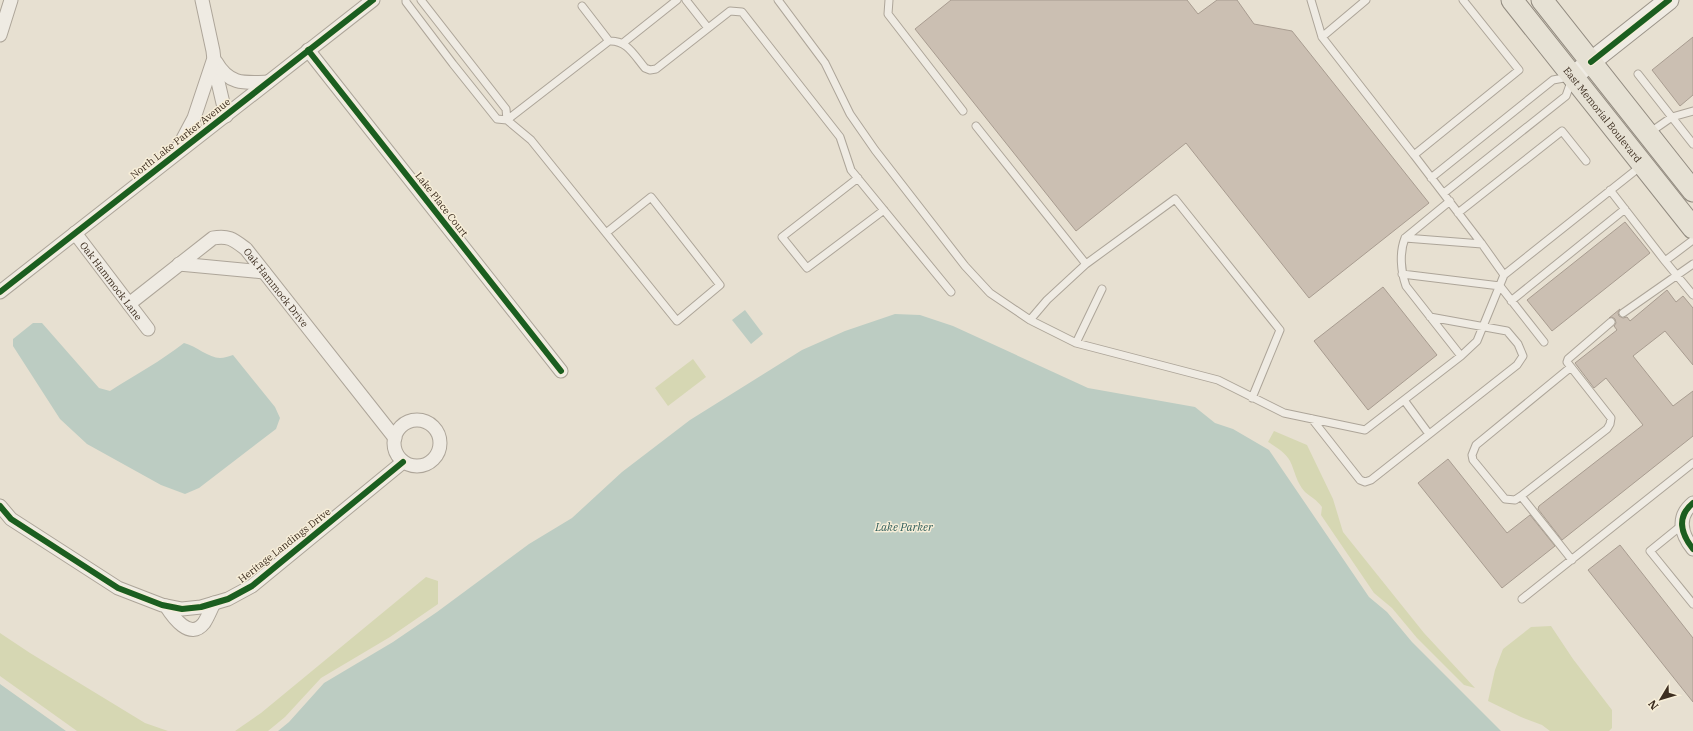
<svg xmlns="http://www.w3.org/2000/svg" width="1693" height="731" font-family="'IBM Plex Serif',serif">
  <style>
    .green { fill: #d6d7b3 }
    .water { fill: #bcccc2 }
    .building { fill: #cbbfb2; stroke: #a89c90 }
    .lines { fill: none; stroke-linecap: round; stroke-linejoin: round }
    .lane-casing { stroke: #ada599; stroke-width: 9 }
    .street-casing { stroke: #ada599; stroke-width: 15 }
    .secondary-casing { stroke: #9c958a; stroke-width: 21 }
    .primary-casing { stroke: #928b80; stroke-width: 23 }
    .lane { stroke: #efebe3; stroke-width: 7 }
    .street { stroke: #efebe3; stroke-width: 13 }
    .secondary { stroke: #efebe3; stroke-width: 19 }
    .primary { stroke: #e6e1d4; stroke-width: 21 }
    .cycleway-casing { stroke: #f7eed8; stroke-width: 8 }
    .cycleway { stroke: #1b5e20; stroke-width: 6 }
    .labels { text-anchor: middle; stroke-width: 3; stroke-linejoin: round; paint-order: stroke }
    .street-label { font-size: 10px; fill: #3d2e20; stroke: #f7eed8 }
    .water-label { font-size: 11px; font-style: italic; fill: #2f5d5a; stroke: #f7eed8 }
  </style>
  <rect width="100%" height="100%" fill="#e7e0d1"/>
  <path class="green" d="M693,359L706,377L668,406L655,388Z
    M1274,431L1307,445L1333,499L1343,532L1424,633L1475,688L1464,685L1417,638L1392,608L1374,593L1321,515L1322,507C1316,499 1312,498 1305,492C1296,482 1295,471 1290,461C1287,454 1275,446 1268,442Z
    M426,577L438,581V604L390,637L321,678L285,717L268,731H235L261,713Z
    M1551,626L1573,659L1612,710V728L1609,731H1550L1542,725L1521,717L1488,701L1495,670L1503,649L1531,627Z
    M0,633L30,653L145,723L168,731H77L0,676Z"/>
  <path class="water" d="M745,310L763,334L751,344L732,320Z
    M895,314L920,315L953,326L1088,388L1195,407L1215,423L1233,429L1269,450L1369,597L1387,612L1412,642L1501,731H278L289,722L324,683L393,642L437,612L529,544L572,518L622,472L690,420L802,350L845,331Z
    M33,323H42L99,388L110,391C135,375 161,361 184,343C196,346 209,358 220,358C224,358 229,356 233,355L275,407L280,418L276,429L199,488L185,494L161,485L87,444L60,419L13,346V339Z
    M0,684L66,731H0Z"/>
  <path class="building" d="M951,0H1187L1198,14L1217,0H1237L1254,24L1292,31L1429,203L1309,298L1186,143L1076,231L915,29Z
    M1693,37V95L1680,106L1652,70Z
    M1625,222L1650,253L1552,331L1527,300Z
    M1383,287L1437,355L1368,410L1314,341Z
    M1667,290L1676,302L1683,296L1693,308V365L1665,331L1633,356L1673,406L1693,391V436L1562,540L1538,509L1539,506L1643,425L1606,378L1594,388L1575,363L1617,330L1614,326L1616,323L1615,319L1612,317L1609,318L1620,309L1618,313L1619,316L1623,318L1627,317L1630,321Z
    M1448,459L1507,533L1530,515L1555,546L1502,588L1418,483Z
    M1620,545L1693,638V702L1588,570Z"/>
  <g class="lines">
    <g class="lane-casing">
      <path id="lane" d="M406,0V2L453,64L497,119L507,120L506,109L421,0
        M686,0L708,28
        M778,0L825,63L850,114L875,150L965,266L990,293L1030,320L1076,343L1218,380L1284,413L1365,430L1461,356L1477,341L1504,275
        M889,0L888,14L963,111
        M1311,0L1322,37L1414,155
        M1463,0L1519,70L1414,155L1482,244L1504,275L1641,166
        M582,6L609,41
        M1322,37L1366,0
        M623,43L677,0
        M1638,74L1693,144
        M976,126L1086,264L1047,300L1030,320
        M1649,133L1672,117L1693,111
        M858,178L782,237L807,268L884,210
        M1431,178L1553,80L1569,77
        M1610,190L1665,261L1693,240
        M1444,193L1566,96L1572,79
        M1450,201L1405,238C1399,253 1401,272 1406,286L1461,356
        M1458,213L1562,131L1586,161
        M606,233L651,197L720,285L677,321L531,140L507,120L609,41C627,40 634,55 645,68L650,70L656,69L730,11L742,12L840,137L851,170L951,292
        M1405,238L1482,244
        M1665,261L1693,295
        M1086,264L1175,199L1280,330L1252,398
        M1402,274L1500,286L1544,342
        M1511,301L1625,209
        M1623,313L1693,264
        M1076,343L1102,289
        M1571,367L1476,445L1472,455L1473,460L1505,499L1515,500L1521,496L1607,429L1610,424L1611,418L1567,362L1568,359L1611,322
        M1404,400L1429,434
        M1312,419L1360,480L1365,482L1371,480L1517,365L1523,356L1518,344L1507,331L1430,317
        M1521,496L1572,560
        M1682,525L1650,551L1693,604
        M1522,599L1693,463"/>
    </g>
    <g class="street-casing">
      <g id="street">
        <path d="M202,0L213,51L215,69L226,116"/>
        <path d="M0,35L11,0"/>
        <path d="M308,50L561,371"/>
        <path d="M216,62C229,85 244,83 268,82"/>
        <path d="M177,150L194,118L213,61"/>
        <path id="s1" d="M75,233L148,329"/>
        <path d="M179,264L264,272"/>
        <path d="M0,292L373,0"/>
        <path id="s2" d="M129,304L213,238C229,235 234,240 246,249L395,438"/>
        <circle cx="417" cy="443" r="23"/>
        <path d="M1693,503C1676,517 1681,534 1693,549"/>
        <path d="M0,506L11,519L118,588L162,605L182,609L201,607L228,599L252,586L403,462"/>
        <path d="M166,606C173,617 190,641 204,623C208,617 211,609 214,603"/>
      </g>
    </g>
    <g class="secondary-casing">
      <path id="secondary" d="M1573,76L1669,0"/>
    </g>
    <g class="primary-casing">
      <g id="primary">
        <path id="s3" d="M1512,0L1693,228"/>
        <path d="M1542,0L1693,191"/>
      </g>
    </g>
    <use href="#lane" class="lane"/>
    <use href="#street" class="street"/>
    <use href="#secondary" class="secondary"/>
    <use href="#primary" class="primary"/>
    <g class="cycleway-casing">
      <path id="cycleway" d="M308,50L561,371
        M1591,62L1669,0
        M0,292L373,0
        M1693,503C1676,517 1681,534 1693,549
        M0,506L11,519L118,588L162,605L182,609L201,607L228,599L252,586L403,462"/>
    </g>
    <use href="#cycleway" class="cycleway"/>
  </g>
  <g class="labels">
    <g class="street-label">
      <text dy="4" stroke="none"><textPath href="#s3" startOffset="146">East Memorial Boulevard</textPath></text>
      <text transform="translate(180 138) rotate(-38)" y="4">North Lake Parker Avenue</text>
      <text transform="translate(442 204) rotate(52)" y="4">Lake Place Court</text>
      <text dy="4" stroke="none"><textPath href="#s1" startOffset="60">Oak Hammock Lane</textPath></text>
      <text dy="4" stroke="none"><textPath href="#s2" startOffset="192">Oak Hammock Drive</textPath></text>
      <text transform="translate(284 545) rotate(-38)" y="4">Heritage Landings Drive</text>
    </g>
    <g class="water-label">
      <text x="904" y="531">Lake Parker</text>
    </g>
  </g>
  <g transform="translate(1661 699) rotate(232)" stroke="#f7eed8" stroke-width="3" paint-order="stroke">
  <path d="M0-3L7 15L0 10L-7 15Z" fill="#3d2e20"/>
  <text y="-6" font-size="11" font-weight="bold" text-anchor="middle" fill="#3d2e20">N</text>
  </g>
</svg>
